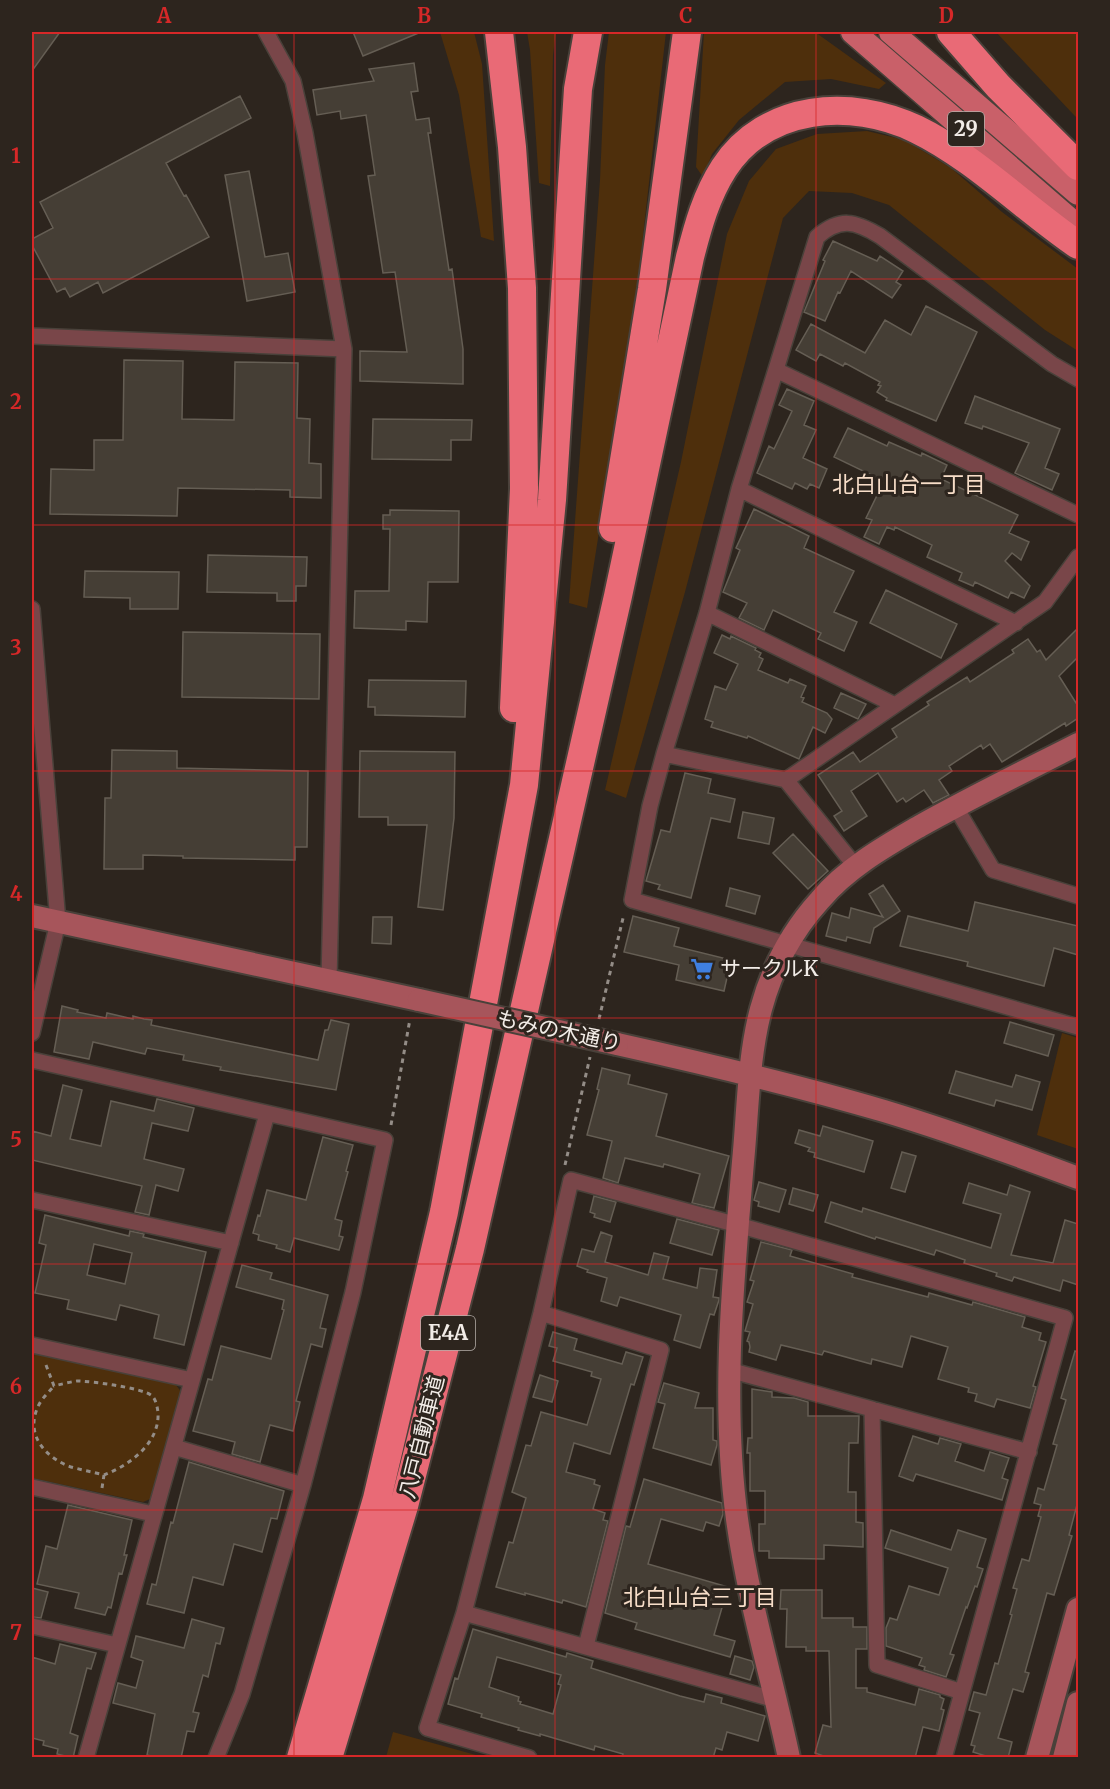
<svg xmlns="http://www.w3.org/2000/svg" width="1110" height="1789" font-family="Merriweather,'Noto Sans JP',serif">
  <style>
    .green { fill: #4e2f0c }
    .building { fill: #453e35; stroke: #655e54; stroke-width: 1.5; fill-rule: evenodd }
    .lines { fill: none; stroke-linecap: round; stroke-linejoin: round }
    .street-casing { stroke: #49413a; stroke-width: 18 }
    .secondary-casing { stroke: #49413a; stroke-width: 26 }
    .primary-casing { stroke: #49413a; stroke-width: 27 }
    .highway-casing { stroke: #49413a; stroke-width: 32 }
    .path { stroke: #948d87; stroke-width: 3; stroke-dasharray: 4.5 4.5; stroke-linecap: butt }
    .street { stroke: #794649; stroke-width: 15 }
    .secondary { stroke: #a7555b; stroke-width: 22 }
    .primary { stroke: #c96069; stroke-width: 24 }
    .highway { stroke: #e96a76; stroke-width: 28 }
    .secondary-bridge-casing { stroke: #49413a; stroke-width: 26; stroke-linecap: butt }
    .secondary-bridge { stroke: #a7555b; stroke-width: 22 }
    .grid { fill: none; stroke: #d62828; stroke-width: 1.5; stroke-opacity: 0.55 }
    .labels { text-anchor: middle; stroke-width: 6; stroke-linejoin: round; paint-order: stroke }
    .shield { fill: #2d251e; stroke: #b7b0ab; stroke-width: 1.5 }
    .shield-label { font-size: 20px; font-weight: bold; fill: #f2ece7 }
    .poi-label { font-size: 21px; fill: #f2ece7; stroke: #2d251e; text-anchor: start }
    .street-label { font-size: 21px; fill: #f2ece7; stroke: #2d251e }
    .neighbourhood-label { font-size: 22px; fill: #f7ddc8; stroke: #2d251e }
    .neatline { fill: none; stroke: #d62828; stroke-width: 2 }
    .grid-label { font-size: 20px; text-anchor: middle; font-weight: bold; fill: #d62828 }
  </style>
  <rect width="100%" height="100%" fill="#2d251e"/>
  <path class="green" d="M440,32H474L482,64L494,241L481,237L459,95Z
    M527,32H556L553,55L550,186L539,183L530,50Z
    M609,32H666L636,298L587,608L569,603L600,180L605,65Z
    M704,32H815L886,83L879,89L831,79L785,82L739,120L712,154L703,177L696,167Z
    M996,32H1078V119L1073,114Z
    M867,131L905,140L951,168L1002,212L1078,269V351L1045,330L889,205L852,193L809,191L783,218L685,592L626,798L605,790L681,462L727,234L749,181L776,149L817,134Z
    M1062,1033L1078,1038V1149L1037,1135Z
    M35,1352L176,1385L182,1393L150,1499L143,1502L32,1478V1369Z
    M393,1732L483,1757H386Z"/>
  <path class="building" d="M32,32H60L32,71Z
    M353,32H421L363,56Z
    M414,63L418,91L411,92L416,120L429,118L431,133H428L449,270L452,269L463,349V384L360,381V351L407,352L395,272L383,273L368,176L375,175L366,115L341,119L340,111L317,115L313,90L374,81L369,69Z
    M240,96L251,118L166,163L184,196L186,195L209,237L103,293L98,282L70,297L65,288L57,292L32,245V239L53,228L40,202Z
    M249,171L265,257L288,253L295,292L247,301L225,175Z
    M833,241L877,261L880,256L903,271L896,282L901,285L892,298L851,271L840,293L838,292L825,321L804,312L825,261L823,260Z
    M926,306L977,332L936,421L886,400L887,398L877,392L881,386L878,385L880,382L845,363L843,366L820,354L816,361L796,350L811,324L865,353L885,320L911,335Z
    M124,360L183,361L182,419L234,420L235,362L298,363L297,418L310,419L309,463L321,464V498L290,497V490L178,488L177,516L50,514L51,469L94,470V440H123Z
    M787,389L814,401L804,425L816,430L803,458L827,469L819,488L810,484L807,489L795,483L792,489L757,473L769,446L774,449L792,411L779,405Z
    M975,396L1060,429L1045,468L1059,474L1052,490L1015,473L1029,443L983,426L982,429L965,423Z
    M373,419L472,420L471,440H451V460L372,459Z
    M848,428L887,446L889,442L921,456L922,453L947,465L941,479L1018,515L1009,533L1029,542L1021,560L1012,553L1005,561L1030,586L1024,598L1011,592L1008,598L975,582L973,586L959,580L962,573L927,557L932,545L895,527L894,530L887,527L879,544L864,537L872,520L866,518L884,481L834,457Z
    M754,509L809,536L804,548L854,571L834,612L857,622L844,651L818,639L821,633L773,610L764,630L739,618L747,603L723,592L740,550L736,548Z
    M390,510L459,511L458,582H428L427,622L406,621V630L354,628L355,591H389L390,529H383V515H390Z
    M208,555L307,557L306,586H296V601H277V593L207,592Z
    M85,571L179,572L178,609H130V598L84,597Z
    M886,590L957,624L941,658L870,623Z
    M1078,628V657L1059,676L1078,706V718L1066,726L1065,723L1002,762L990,744L983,749L981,745L949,766L952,771L939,780L949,795L933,803L924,790L906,802L903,798L897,802L878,773L851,791L867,816L844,831L834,816L842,811L818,775L853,752L860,762L897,737L892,729L929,705L927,702L967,677L970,682L1014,653L1012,650L1028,639L1037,652L1040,650L1046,660Z
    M183,632L320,634L319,699L182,697Z
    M722,635L730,639L731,636L756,648L755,650L761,653L759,657L763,659L758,670L788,683L790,679L806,686L801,697L804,698L802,702L827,713L832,719L825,733L813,727L799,759L748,736L747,738L711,727L713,722L705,719L715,686L726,690L738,664L714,653Z
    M369,680L466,681L465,717L375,715V707H368Z
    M841,693L866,704L858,719L834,708Z
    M112,750L177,751V768L308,771L307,847H295V860L183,858V856L143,855V869H104L105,798H111Z
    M360,751L455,752L454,818L443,910L418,907L427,825H388V817H359Z
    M685,773L711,779L708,793L735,799L730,822L711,818L691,898L658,889L660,885L646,881L661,830L670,832Z
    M743,812L774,818L769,844L738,838Z
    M793,834L828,871L808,889L773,853Z
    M883,885L900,911L874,928L870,943L847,937L846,941L826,936L832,913L849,918L851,908L883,917L869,894Z
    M730,888L760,896L755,914L726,906Z
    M975,902L1078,926V955L1054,948L1044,986L967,966L968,962L900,946L908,916L968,931Z
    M633,916L679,928L674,946L731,960L724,991L676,980L679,965L624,952Z
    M373,917H392L391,944L372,943Z
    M62,1006L78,1010L77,1012L106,1018L107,1013L133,1019V1016L144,1019L152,1020L151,1025L318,1060L325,1030H328L331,1020L349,1024L336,1090L220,1070L221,1067L183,1060L184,1055L147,1048L145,1054L93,1042L89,1059L54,1052Z
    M1010,1022L1054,1035L1048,1056L1004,1043Z
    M602,1068L630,1075L628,1084L667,1094L656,1136L729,1156L714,1208L692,1203L700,1174L664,1164L663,1167L625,1158L618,1183L603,1178L612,1141L587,1135L599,1090L597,1089Z
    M956,1071L1012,1087L1016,1075L1040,1082L1032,1110L996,1100L994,1106L949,1093Z
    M63,1085L82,1090L70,1139L101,1146L111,1101L154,1111L157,1099L194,1108L188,1131L152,1123L144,1159L184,1169L178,1191L156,1185L149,1215L135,1212L142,1186L32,1160V1131L51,1136Z
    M823,1126L873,1141L864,1172L814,1157L815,1153L808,1151L810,1148L795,1143L799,1130L820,1136Z
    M323,1137L353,1145L346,1171L348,1172L335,1219L342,1221L339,1236L343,1237L339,1250L294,1238L290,1252L276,1248L277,1245L258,1240L259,1235L253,1233L258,1215L260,1216L267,1190L306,1200Z
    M902,1152L916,1156L905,1192L891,1188Z
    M759,1182L786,1190L779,1212L758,1206L759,1202L754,1200Z
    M969,1183L1007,1195L1010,1185L1030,1192L1011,1255L1053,1263L1065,1220L1078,1224V1285L1063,1280L1060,1291L1014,1277L1012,1281L996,1276L997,1273L964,1263L965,1260L936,1250L934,1255L876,1237L875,1239L825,1222L831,1202L862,1212L863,1208L991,1248L1001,1214L963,1203Z
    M793,1188L818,1195L813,1211L789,1204Z
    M594,1196L616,1202L610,1222L594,1217L595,1214L590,1212Z
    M45,1215L129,1236L130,1231L144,1234L143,1237L206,1252L184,1345L154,1338L159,1315L120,1305L116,1320L67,1309L69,1300L35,1293L46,1245L39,1243ZM94,1244L132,1253L125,1284L87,1275Z
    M677,1219L719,1230L712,1255L670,1243Z
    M601,1232L612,1236L605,1262L648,1275L654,1253L669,1257L663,1279L697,1288L700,1268L717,1270L713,1297L719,1298V1300L714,1315L710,1314L700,1348L674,1340L681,1315L620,1297L617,1306L601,1301L607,1278L587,1272L588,1270L577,1266L582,1249L594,1252Z
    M761,1242L792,1250L790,1256L853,1274L852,1277L928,1297L929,1293L972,1305L973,1302L1025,1317L1022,1327L1041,1333L1039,1340L1046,1342L1033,1386L1036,1387L1030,1408L997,1399L994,1407L975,1401L977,1394L968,1392L969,1388L938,1379L948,1347L911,1336L902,1367L872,1359L871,1364L824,1351L822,1355L781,1345L776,1360L749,1352L750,1347L749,1342L747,1341L750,1332L745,1331L753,1304L747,1302L754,1281L750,1280Z
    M242,1265L272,1273L270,1279L328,1295L320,1328L326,1329L322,1347L311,1344L296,1401L300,1402L293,1431L270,1425L260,1462L232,1454L235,1442L193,1431L208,1379L212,1380L221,1346L271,1359L284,1310L282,1309L284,1300L236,1287Z
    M553,1332L577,1339L574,1350L622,1364L626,1352L643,1357L634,1385L631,1384L610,1454L574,1443L566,1472L595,1480L594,1484L600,1486L593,1509L605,1513L603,1520L608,1521L586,1607L563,1600L562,1603L525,1593V1595L496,1587L509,1542L513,1543L526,1498L512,1492L526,1445L531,1446L541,1412L587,1425L601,1379L591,1376L592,1372L553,1361L557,1348L549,1346Z
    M1075,1351L1078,1352V1501L1069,1535L1072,1536L1054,1595L1047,1593L1025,1672L1029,1673L1023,1692L1013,1689L998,1738L1012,1742L1008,1758H992L973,1752L975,1746L971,1745L980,1713L969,1710L974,1692L986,1695L995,1663L998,1664L1012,1615L1010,1614L1017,1589L1013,1588L1022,1559L1029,1561L1041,1517L1038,1516L1041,1505L1034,1503L1038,1488L1044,1490L1057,1445L1053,1444L1066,1400L1061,1398Z
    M540,1375L558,1381L552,1402L533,1397Z
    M664,1383L699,1393L695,1408H713V1440L717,1441V1445L711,1465L653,1448L665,1404L658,1402Z
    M752,1389L772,1392V1397L794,1398L808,1402V1416H859L858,1443H849L848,1492H856V1522L863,1523V1547L824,1545V1559L769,1558V1551H759V1524H765V1491H750V1453H747L748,1438H752Z
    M913,1436L938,1444L940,1438L961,1444L955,1461L984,1471L990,1452L1009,1458L1002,1478L1008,1480L1002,1500L916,1474L913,1481L899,1476Z
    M189,1462L284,1491L277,1519L271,1518L262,1552L234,1544L223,1585L193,1577L184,1613L147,1604L152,1584L156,1585L171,1522L173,1523Z
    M644,1479L722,1503L723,1514L719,1526L706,1522L703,1531L661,1519L648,1564L728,1587L714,1635L735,1641L730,1657L635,1629L637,1623L605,1613L626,1526L630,1527Z
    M68,1505L132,1520L124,1555H127L122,1574L119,1573L111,1608L108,1607L105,1615L75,1608L79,1593L37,1584L46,1546L57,1549Z
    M891,1530L951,1550L958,1530L986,1539L977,1567L983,1569L977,1587L975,1586L967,1608L966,1607L950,1654L954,1655L946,1677L924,1670L925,1667L919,1665L922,1658L886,1646V1628L890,1618L897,1620L909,1586L939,1595L948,1568L885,1548Z
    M32,1588L48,1592L41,1618L32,1617Z
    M781,1590H822V1618H853V1627H867V1649H856V1688H867V1692L915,1705L919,1689L940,1695V1697L944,1699L941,1709L944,1710L939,1731L923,1727L915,1758H829L815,1753L823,1725L831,1727L829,1651H806V1647H786L787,1609H780Z
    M192,1619L224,1628L220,1644L216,1643L208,1677L203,1675L193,1712L199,1713L194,1732L187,1731L181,1758H159L147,1755L155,1714L113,1703L118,1683L136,1688L143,1661L131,1657L136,1636L184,1648Z
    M473,1629L566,1657L567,1653L593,1661L591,1668L680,1696L704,1702L706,1694L722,1698L721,1703L765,1716L758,1741L727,1732L722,1750L716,1748L713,1758H622L623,1754L595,1746L594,1750L540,1734V1736L518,1730L519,1728L481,1717L482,1714L448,1704L455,1678L458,1679ZM497,1657L561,1675L558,1684L561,1685L553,1714L520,1704L521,1702L518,1701L519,1697L489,1687Z
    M60,1644L96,1653L91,1669L87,1668L70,1733L78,1736L73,1758L57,1754L58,1749L43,1745L44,1741L32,1738V1657L55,1664Z
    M735,1656L752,1661L754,1667L750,1680L730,1674Z"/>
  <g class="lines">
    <g class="street-casing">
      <path id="street" d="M266,32L293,81L305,133L344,349L329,980
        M32,336L344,349
        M776,370L1078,515
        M1078,379L1052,364L880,236C855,221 840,217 817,237L739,489L707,613L664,754L650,806L632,900L1078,1027
        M739,489L1016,623
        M32,609L58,922L32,1033
        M707,613L895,705
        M664,754L786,780L856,867
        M786,780L1045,602L1078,557
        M955,806L993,870L1078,896
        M32,1060L385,1140L353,1292L303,1485L242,1694L216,1758
        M32,1200L231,1243
        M541,1313L661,1350L586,1646
        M32,1345L192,1380
        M729,1370L1029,1452
        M872,1409L877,1665L962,1692
        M174,1447L303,1485
        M32,1487L153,1514
        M464,1613L776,1700
        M32,1626L117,1645
        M86,1758L267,1114
        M529,1758L427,1728L464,1613L541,1313L571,1180L738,1225L1065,1318L944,1758"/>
    </g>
    <g class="secondary-casing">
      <path id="secondary" d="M32,916L419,1000
        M617,1044C707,1064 796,1085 884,1111C950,1131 1014,1154 1078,1178
        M789,1758C772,1678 748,1599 737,1519C721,1401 733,1280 743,1162C748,1111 748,1058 761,1009C772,968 792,931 820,900C847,868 884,847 920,826C972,797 1025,771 1078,744
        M1037,1758L1078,1609
        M1064,1758L1078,1703"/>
    </g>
    <g class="primary-casing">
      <path id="primary" d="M853,32L1078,227
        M891,32L1078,193"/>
    </g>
    <g class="highway-casing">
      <path id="highway" d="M499,32L512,147L522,288L524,489L514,708
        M951,32L998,86L1078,166
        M613,528L652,289L687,32
        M301,1758L377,1499L444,1212L524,785L552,500L578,89L588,32
        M328,1758L404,1506L470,1249L618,596L690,257C698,226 706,196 724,168C766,104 851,98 916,129C974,157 1025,209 1078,245"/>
    </g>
    <path class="path" d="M599,1019L624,914
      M391,1125L410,1019
      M565,1165L590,1057
      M46,1365L54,1386C62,1384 70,1382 77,1381C91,1381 141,1388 151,1395C156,1399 157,1406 158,1412C160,1443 130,1465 104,1475C93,1472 82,1470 71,1467C46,1458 26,1436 37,1409C40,1400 48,1393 54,1386
      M102,1488L104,1475"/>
    <use href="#street" class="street"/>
    <use href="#secondary" class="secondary"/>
    <use href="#primary" class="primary"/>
    <use href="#highway" class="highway"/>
    <g class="secondary-bridge-casing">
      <path id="secondary-bridge" d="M419,1000L617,1044"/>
    </g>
    <use href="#secondary-bridge" class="secondary-bridge"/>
  </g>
  <path class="grid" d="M294,32V1758M555,32V1758M816,32V1758M32,279H1078M32,525H1078M32,771H1078M32,1018H1078M32,1264H1078M32,1510H1078"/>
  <defs>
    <g id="supermarket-bare" transform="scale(1.8)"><path d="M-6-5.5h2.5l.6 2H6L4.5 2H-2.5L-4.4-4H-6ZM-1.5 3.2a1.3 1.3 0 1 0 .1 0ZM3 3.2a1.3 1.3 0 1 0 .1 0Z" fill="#3f7fe0" stroke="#2d251e" stroke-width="2.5" paint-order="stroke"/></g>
  </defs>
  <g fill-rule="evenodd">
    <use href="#supermarket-bare" x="702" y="969"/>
  </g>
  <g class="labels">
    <g class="shield">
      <rect x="948" y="112" width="36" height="34" rx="4.5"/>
      <rect x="421" y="1316" width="54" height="34" rx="4.5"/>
    </g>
    <g class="shield-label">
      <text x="966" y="136">29</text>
      <text x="448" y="1340">E4A</text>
    </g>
    <g class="poi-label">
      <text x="720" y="976">サークルK</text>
    </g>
    <g class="street-label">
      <text transform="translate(559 1031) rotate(12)" y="7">もみの木通り</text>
      <text transform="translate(422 1437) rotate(-76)" y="7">八戸自動車道</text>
    </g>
    <g class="neighbourhood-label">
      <text x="909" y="492">北白山台一丁目</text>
      <text x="700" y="1605">北白山台三丁目</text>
    </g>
  </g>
  <rect width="1110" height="1789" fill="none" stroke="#2d251e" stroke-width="66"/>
  <rect x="33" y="33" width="1044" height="1723" class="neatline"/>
  <g class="grid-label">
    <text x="164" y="23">A</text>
    <text x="424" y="23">B</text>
    <text x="686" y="23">C</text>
    <text x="946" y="23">D</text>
    <text x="16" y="163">1</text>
    <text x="16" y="409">2</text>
    <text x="16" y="655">3</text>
    <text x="16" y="901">4</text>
    <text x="16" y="1147">5</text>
    <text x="16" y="1394">6</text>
    <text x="16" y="1640">7</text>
  </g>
</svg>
